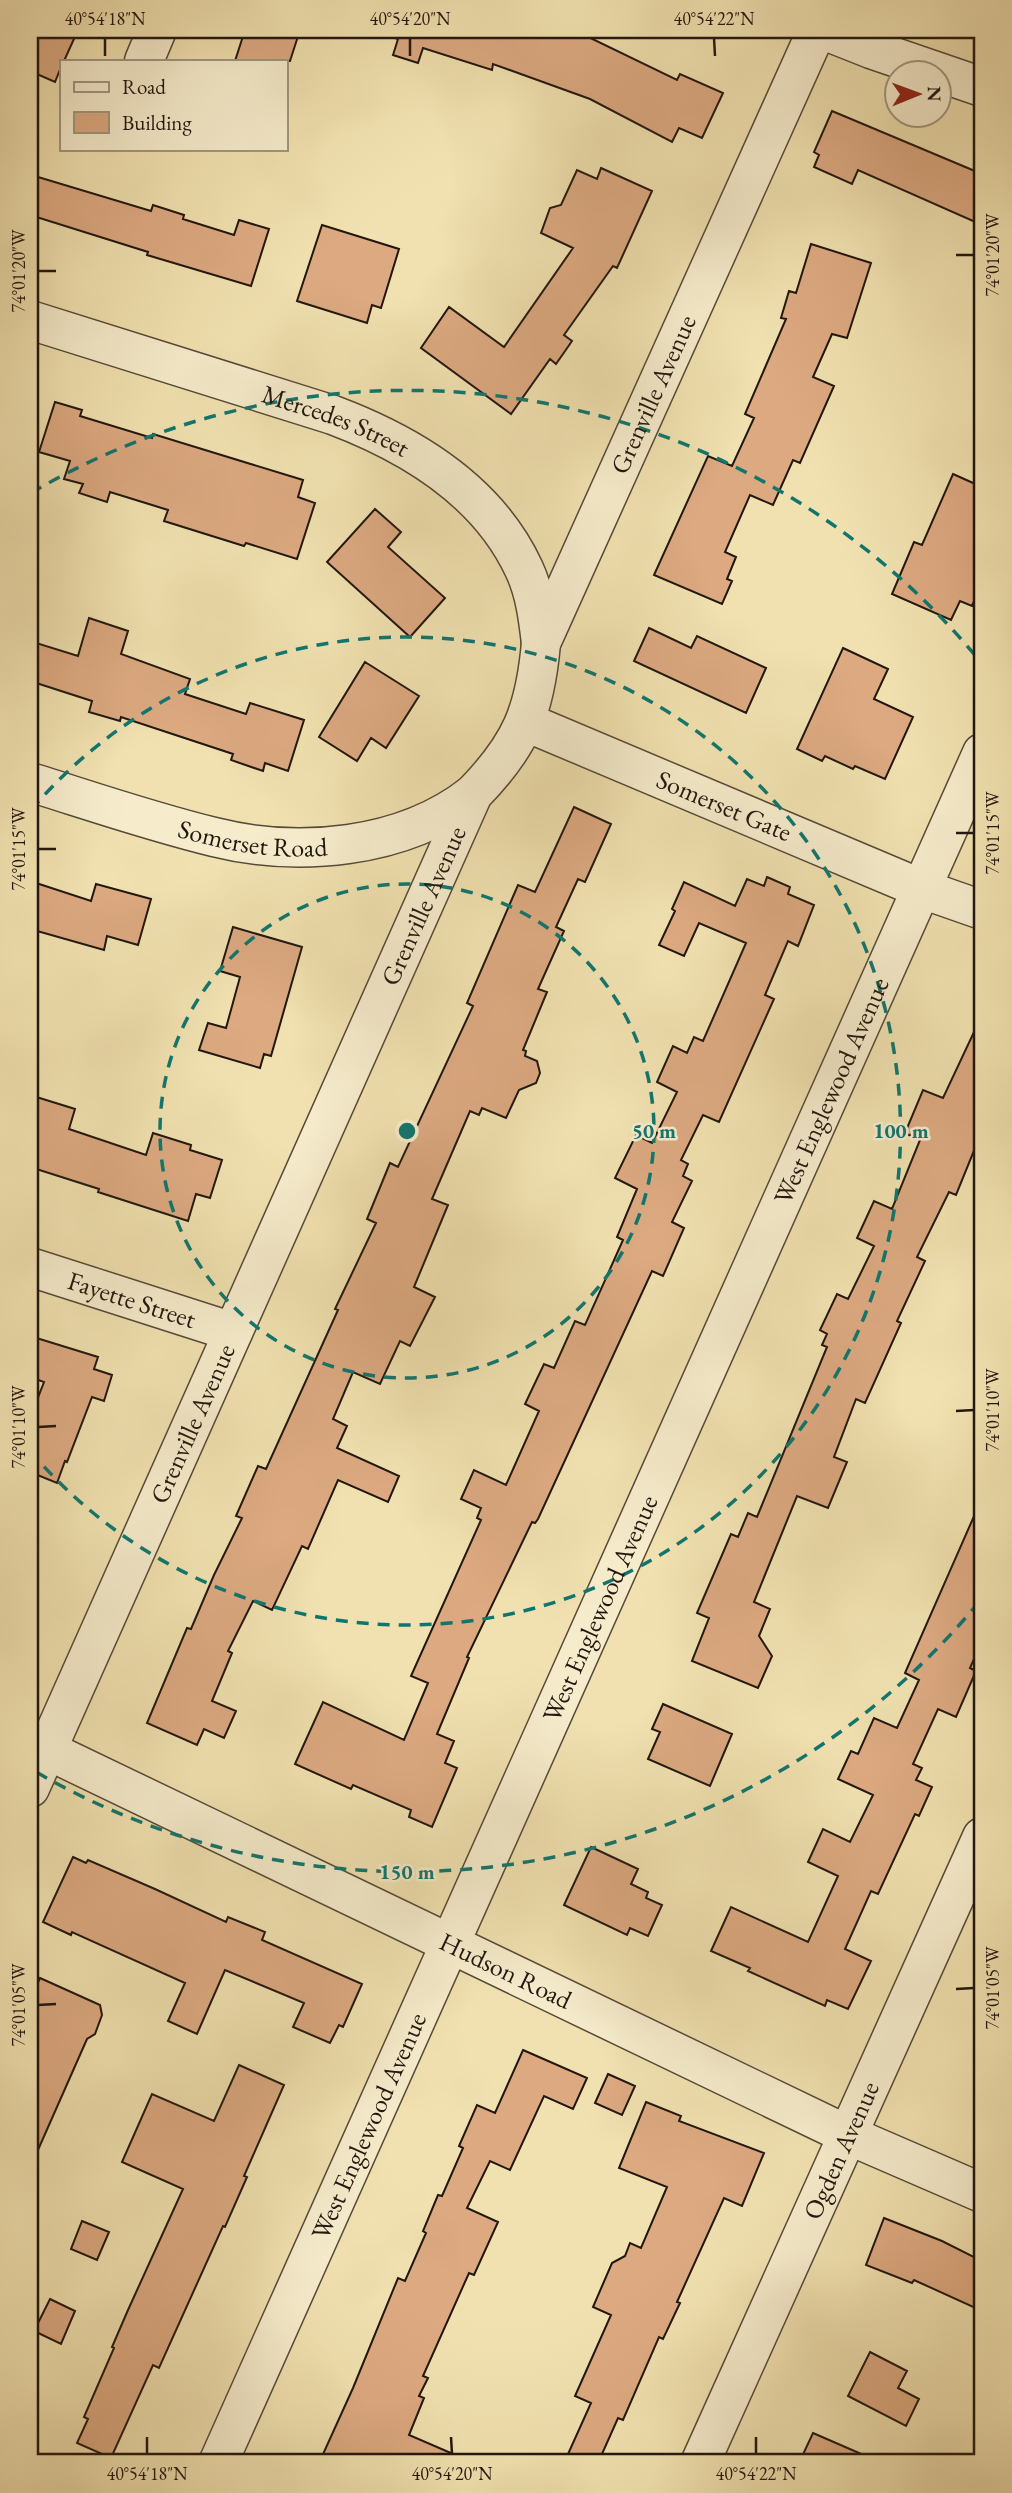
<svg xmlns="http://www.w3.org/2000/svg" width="1012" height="2493" font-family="'EB Garamond',serif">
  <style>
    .building { fill: #dca981; stroke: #21170f; stroke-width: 2 }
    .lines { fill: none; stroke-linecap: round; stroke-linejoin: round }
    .minor-casing { stroke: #554a37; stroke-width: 41 }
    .minor { stroke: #f6eccc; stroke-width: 38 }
    .ticks { fill: none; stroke: #21170f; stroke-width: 2.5 }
    .ring { fill: none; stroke: #0f766e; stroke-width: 3.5; stroke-dasharray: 12 9 }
    .labels { text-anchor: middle; stroke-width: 5; stroke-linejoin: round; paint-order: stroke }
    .street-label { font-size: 26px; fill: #21170f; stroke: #f6eccc }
    .centre { fill: #0f766e; stroke: #f6eccc; stroke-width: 3.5 }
    .ring-label { font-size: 21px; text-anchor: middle; font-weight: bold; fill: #0f766e; stroke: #f6eccc; stroke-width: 5; stroke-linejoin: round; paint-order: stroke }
    .neatline { fill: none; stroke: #21170f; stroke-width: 2.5 }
    .ticks-label { font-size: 18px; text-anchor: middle; fill: #21170f }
  </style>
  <rect width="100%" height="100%" fill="#f1e1b0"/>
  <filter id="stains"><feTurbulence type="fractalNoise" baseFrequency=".00286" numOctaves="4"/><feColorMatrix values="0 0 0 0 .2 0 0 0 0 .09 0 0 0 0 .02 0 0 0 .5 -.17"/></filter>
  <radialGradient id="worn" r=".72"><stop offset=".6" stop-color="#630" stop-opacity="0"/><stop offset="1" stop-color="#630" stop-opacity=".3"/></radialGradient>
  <path class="building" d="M30,30H78L64,61H61V67L55,82L30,71Z
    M245,30H300L290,61H235Z
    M386,30H574L677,80L680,74L723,93L702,138L679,128L672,142L590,99L493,64L492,70L423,48L418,63L393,55L398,39L385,35Z
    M832,111L982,174V225L858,170L852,184L814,167L819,155L814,152Z
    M601,168L652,191L617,268L613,266L564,335L572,341L556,364L550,359L511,414L421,348L449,307L504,347L573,248L541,233L550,208L561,205L577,170L597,179Z
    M38,177L151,211L153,205L184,215L183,219L234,235L239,220L269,229L251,286L147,255L148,252L30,215V205Z
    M322,225L399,249L381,308L372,305L367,323L297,301Z
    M811,244L871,263L847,338L832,334L813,377L834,386L800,463L793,460L773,505L750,495L725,552L736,557L727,579L732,581L722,604L654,575L708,456L732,466L754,418L745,414L786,319L781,318L789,291L796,293Z
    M55,402L82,410L80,416L152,438L153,434L303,480L298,497L315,503L297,559L246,543L244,546L164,521L168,510L110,492L107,502L79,493L83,484L64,479L70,461L39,452Z
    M953,474L982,487V582L972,606L960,601L951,620L892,594L914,542L922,545Z
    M375,509L401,532L388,547L445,598L410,637L327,562Z
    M89,618L128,631L121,654L190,679L185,694L246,714L250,703L304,720L288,771L265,763L263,771L231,760L233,754L121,717L120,721L89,712L92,701L30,681V641L78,656Z
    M649,628L691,648L697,636L766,668L746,713L634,661Z
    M843,648L888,669L874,699L913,717L885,779L855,766L853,769L825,756L822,761L797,749Z
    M365,662L419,696L386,748L371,738L357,761L319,737Z
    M574,807L611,824L585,882L578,879L556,927L564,931L538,989L547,992L523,1050L526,1051L525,1056L537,1061L540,1073L536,1083L519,1090L506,1118L482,1108L479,1115L470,1111L432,1199L448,1205L414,1287L435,1297L410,1346L400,1341L380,1384L353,1372L333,1419L347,1426L337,1448L399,1476L388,1502L338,1480L308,1549L302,1546L272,1610L253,1601L228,1651L232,1653L212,1701L236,1711L224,1738L204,1729L197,1745L147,1723L187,1628L191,1629L214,1575L242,1518L236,1516L258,1466L266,1469L338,1310L335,1309L376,1223L367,1219L390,1163L398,1167L473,1006L467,1003L518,885L535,892Z
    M767,877L790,887L788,894L814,905L798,946L788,941L765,995L774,999L719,1122L703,1115L681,1160L688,1164L683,1176L692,1181L672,1222L684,1228L663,1276L652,1271L538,1519L535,1523L532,1522L467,1657L469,1658L437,1734L454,1741L445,1763L457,1768L432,1827L409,1817L411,1810L353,1785L351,1789L295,1764L323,1702L404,1740L428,1683L411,1676L481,1520L477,1518L481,1508L461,1499L474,1470L506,1485L539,1411L525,1404L544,1364L554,1368L575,1321L585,1325L623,1240L617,1237L637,1189L615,1178L636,1135L652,1143L677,1092L657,1082L673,1046L687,1053L694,1037L703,1041L746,943L699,923L684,956L659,945L675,911L672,909L684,882L735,906L747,879L764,886Z
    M30,881L91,901L96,884L151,899L138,945L107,936L104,950L30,929Z
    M233,927L302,947L271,1056L264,1054L260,1068L199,1050L208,1023L226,1028L240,977L220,971Z
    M982,1015V1131L956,1195L949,1192L917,1257L925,1261L897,1321L901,1323L865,1403L856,1399L834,1457L847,1462L828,1508L797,1496L754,1602L770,1609L759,1636L772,1656L758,1688L692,1661L709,1618L697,1613L731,1534L738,1537L748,1513L757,1517L827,1347L822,1345L827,1334L820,1330L837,1294L848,1299L874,1246L857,1238L874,1201L892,1209L920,1140L905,1133L923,1090L943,1098Z
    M30,1095L75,1109L69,1129L146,1155L153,1133L191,1145L190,1150L222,1160L210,1198L196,1194L188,1221L98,1192L99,1189L30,1167Z
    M30,1336L98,1357L94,1369L112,1375L104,1401L92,1397L67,1462L65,1461L57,1483L30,1472V1418L44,1382L30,1377Z
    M982,1498V1641L970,1668L976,1671L956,1717L938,1709L913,1764L922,1768L916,1780L932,1787L919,1816L915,1814L878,1894L871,1891L845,1949L871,1961L848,2009L827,2000L825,2006L748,1971L750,1968L711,1951L731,1907L808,1942L838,1876L808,1862L823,1829L850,1842L873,1795L838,1779L851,1751L858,1754L874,1718L897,1728L919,1680L905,1673Z
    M663,1704L732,1734L710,1786L648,1759L660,1732L652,1729Z
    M591,1847L638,1869L631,1884L648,1892L646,1898L662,1905L648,1936L630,1928L627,1935L564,1905Z
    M73,1857L86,1863L88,1860L155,1889L226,1922L228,1917L265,1932L262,1940L362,1984L343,2027L339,2025L330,2043L293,2027L304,2003L225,1970L197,2034L168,2021L185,1983L72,1932L71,1935L43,1922Z
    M40,1978L100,2005L102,2015L95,2034L87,2039L30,2168V2000Z
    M523,2050L587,2078L573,2109L544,2096L510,2170L490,2161L467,2208L498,2222L474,2275L469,2273L423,2376L428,2378L419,2396L424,2398L409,2435L474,2463H319L353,2388L398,2278L405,2281L426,2233L423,2231L438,2195L442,2196L463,2148L459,2146L477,2105L495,2113Z
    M239,2065L284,2085L244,2176L247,2177L225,2227L223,2226L159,2368L153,2365L111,2458L77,2443L88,2419L84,2417L114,2348L112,2347L128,2310L183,2189L122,2162L152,2094L214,2121Z
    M608,2074L635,2086L622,2115L595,2103Z
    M646,2102L681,2116L679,2121L764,2153L742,2206L724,2198L677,2302L680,2303L663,2339L659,2337L623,2420L618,2418L598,2463H564L591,2403L575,2396L611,2315L593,2307L612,2263L625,2256L630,2243L641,2248L667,2187L619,2168Z
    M884,2218L942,2241L982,2261V2311L914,2280L912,2283L866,2265Z
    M82,2221L109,2232L97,2260L71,2249Z
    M50,2299L75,2311L61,2344L34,2331Z
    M870,2352L907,2371L898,2388L919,2399L906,2426L848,2396Z
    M813,2433L882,2463H799Z"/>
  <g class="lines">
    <g class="minor-casing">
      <g id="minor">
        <path d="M823,30L871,49L982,87"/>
        <path d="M144,61L157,30"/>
        <path id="s1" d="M30,320L333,415C410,444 488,491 524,569C535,592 538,618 541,643"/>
        <path id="s2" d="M526,722L922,889L982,910"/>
        <path id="s3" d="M30,782C91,801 152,822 214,837C298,858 403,849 473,794"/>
        <path id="s4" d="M30,1267L233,1332"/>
        <path id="s5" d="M30,1744L47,1750L848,2135L982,2193"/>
        <path id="s6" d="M30,1788L473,794C521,745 535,711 541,643L817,30"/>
        <path id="s7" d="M218,2463L982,753"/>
        <path id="s8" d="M700,2463L982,1837"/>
      </g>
    </g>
    <use href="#minor" class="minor"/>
  </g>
  <path class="ticks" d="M105,38V56M410,38V56M714,38L715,56M956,255H974M38,271H56M956,833H974M38,849H56M956,1411L974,1410M38,1427L56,1426M956,1989L974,1988M38,2005L56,2004M147,2437V2454M451,2437L452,2454M756,2437V2454"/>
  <g class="ring">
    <circle cx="407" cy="1131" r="247"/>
    <path d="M31 810A494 494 0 1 1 31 1452"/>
    <path d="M979 1602A741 741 0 0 1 31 1769M31 493A741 741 0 0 1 979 660"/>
  </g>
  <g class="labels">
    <g class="street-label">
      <text dy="9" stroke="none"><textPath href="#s6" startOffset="1531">Grenville Avenue</textPath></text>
      <text dy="9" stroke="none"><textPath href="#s1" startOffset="322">Mercedes Street</textPath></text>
      <text dy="9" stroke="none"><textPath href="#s2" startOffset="215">Somerset Gate</textPath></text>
      <text dy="9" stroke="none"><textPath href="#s3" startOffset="231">Somerset Road</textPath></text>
      <text dy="9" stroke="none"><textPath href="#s6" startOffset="966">Grenville Avenue</textPath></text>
      <text dy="9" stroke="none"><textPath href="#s7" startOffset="1503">West Englewood Avenue</textPath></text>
      <text dy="9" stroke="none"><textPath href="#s4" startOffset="107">Fayette Street</textPath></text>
      <text dy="9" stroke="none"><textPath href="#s6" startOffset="399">Grenville Avenue</textPath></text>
      <text dy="9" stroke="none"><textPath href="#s7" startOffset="936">West Englewood Avenue</textPath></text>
      <text dy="9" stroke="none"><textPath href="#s5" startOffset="527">Hudson Road</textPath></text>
      <text dy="9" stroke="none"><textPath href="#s7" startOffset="369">West Englewood Avenue</textPath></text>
      <text dy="9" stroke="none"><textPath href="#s8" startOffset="343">Ogden Avenue</textPath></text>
    </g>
  </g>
  <circle cx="407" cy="1131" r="10" class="centre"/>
  <g class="ring-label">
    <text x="654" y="1138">50 m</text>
    <text x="901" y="1138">100 m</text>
    <text x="407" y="1879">150 m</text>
  </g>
  <rect width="1012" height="2493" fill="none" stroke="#f1e1b0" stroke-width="77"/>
  <rect x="60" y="60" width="228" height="91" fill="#f6eccc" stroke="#a19780" stroke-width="2"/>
  <rect x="74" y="82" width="35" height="10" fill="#f6eccc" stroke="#a19780" stroke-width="2"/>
  <text x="122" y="94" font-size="21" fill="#21170f">Road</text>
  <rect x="74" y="112" width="35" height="21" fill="#dca981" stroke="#a19780" stroke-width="2"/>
  <text x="122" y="130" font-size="21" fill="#21170f">Building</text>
  <g transform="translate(918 94) rotate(89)"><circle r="33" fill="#f6eccc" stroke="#a19780" stroke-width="2"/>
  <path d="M0-5L12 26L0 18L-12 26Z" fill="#8f2418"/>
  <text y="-10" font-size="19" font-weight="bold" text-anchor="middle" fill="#21170f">N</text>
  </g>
  <rect x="38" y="38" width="936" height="2416" class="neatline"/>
  <g class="ticks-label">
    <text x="105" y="25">40°54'18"N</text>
    <text x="410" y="25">40°54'20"N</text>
    <text x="714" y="25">40°54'22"N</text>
    <text transform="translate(993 255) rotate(-90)" y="6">74°01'20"W</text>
    <text transform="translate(19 271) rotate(-90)" y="6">74°01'20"W</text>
    <text transform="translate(993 833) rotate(-90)" y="6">74°01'15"W</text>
    <text transform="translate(19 849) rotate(-90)" y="6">74°01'15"W</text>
    <text transform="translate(993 1410) rotate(-90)" y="6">74°01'10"W</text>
    <text transform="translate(19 1427) rotate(-90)" y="6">74°01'10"W</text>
    <text transform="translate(993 1988) rotate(-90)" y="6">74°01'05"W</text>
    <text transform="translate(19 2005) rotate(-90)" y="6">74°01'05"W</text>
    <text x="147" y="2480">40°54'18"N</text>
    <text x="452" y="2480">40°54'20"N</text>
    <text x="756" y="2480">40°54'22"N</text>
  </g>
  <rect width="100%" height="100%" filter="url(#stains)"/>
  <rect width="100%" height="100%" fill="url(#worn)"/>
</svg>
